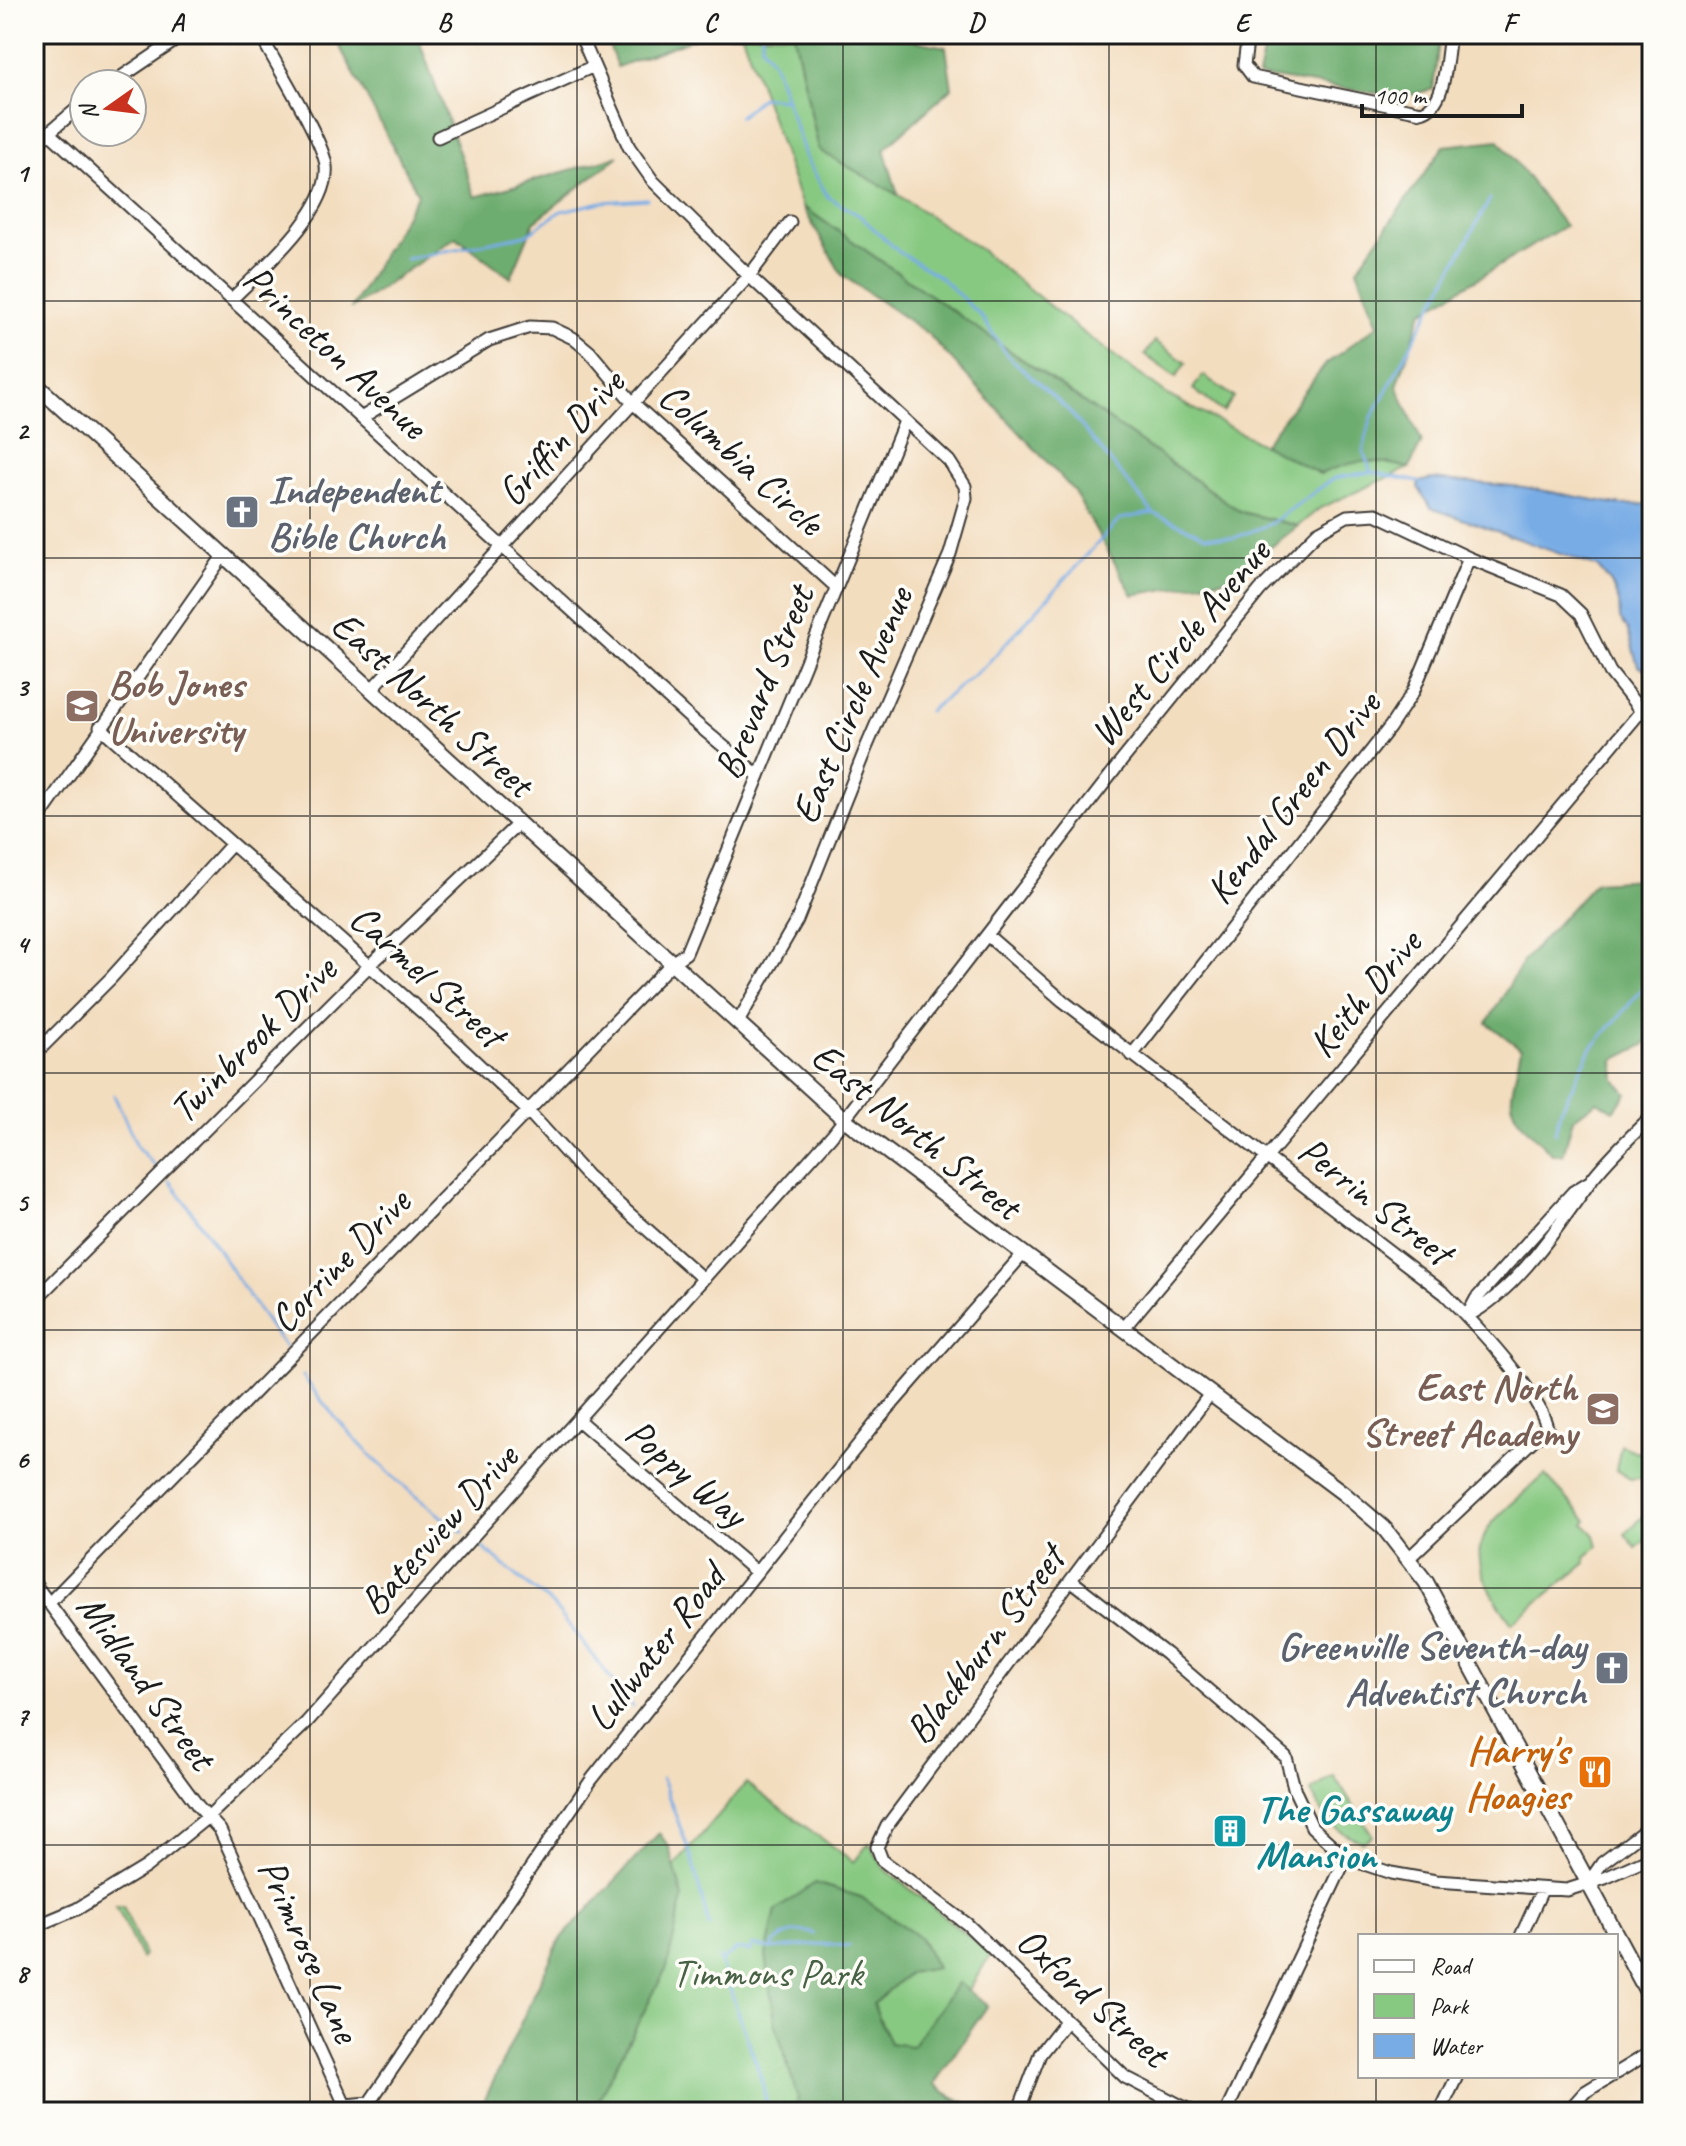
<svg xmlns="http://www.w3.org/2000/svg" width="1686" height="2146" font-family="Caveat,sans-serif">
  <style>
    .green { fill: #88c982; stroke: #52724f; stroke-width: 2 }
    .forest { fill: #6ead70; stroke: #456446; stroke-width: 2 }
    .water { fill: #78ace5; stroke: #4a6480; stroke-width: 2 }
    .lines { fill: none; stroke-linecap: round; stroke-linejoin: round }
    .stream { stroke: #78ace5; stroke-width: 3 }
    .minor-casing { stroke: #3c3934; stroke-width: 15 }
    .major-casing { stroke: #3c3934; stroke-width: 18 }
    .minor { stroke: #fff; stroke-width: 11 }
    .major { stroke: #fff; stroke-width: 14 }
    .grid { fill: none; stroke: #1c1c1c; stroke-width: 2; stroke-opacity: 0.55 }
    .labels { text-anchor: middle; stroke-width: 7; stroke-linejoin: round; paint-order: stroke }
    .street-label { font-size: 40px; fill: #1c1c1c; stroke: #fdfcf7 }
    .worship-label { font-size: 40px; font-weight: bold; fill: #5b616d; stroke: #fdfcf7; text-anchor: start }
    .education-label { font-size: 40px; font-weight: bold; fill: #785e54; stroke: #fdfcf7; text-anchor: start }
    .food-label { font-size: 40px; font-weight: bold; fill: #c56008; stroke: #fdfcf7; text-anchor: end }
    .culture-label { font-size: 40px; font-weight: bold; fill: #0d838f; stroke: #fdfcf7; text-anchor: start }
    .park-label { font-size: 40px; fill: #476145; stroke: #fdfcf7 }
    .neatline { fill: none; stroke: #1c1c1c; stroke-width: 3 }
    .grid-label { font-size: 26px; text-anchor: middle; font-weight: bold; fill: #1c1c1c }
  </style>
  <rect width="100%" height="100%" fill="#fdfcf7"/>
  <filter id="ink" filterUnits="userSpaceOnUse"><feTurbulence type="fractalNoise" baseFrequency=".0125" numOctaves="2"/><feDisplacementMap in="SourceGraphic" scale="16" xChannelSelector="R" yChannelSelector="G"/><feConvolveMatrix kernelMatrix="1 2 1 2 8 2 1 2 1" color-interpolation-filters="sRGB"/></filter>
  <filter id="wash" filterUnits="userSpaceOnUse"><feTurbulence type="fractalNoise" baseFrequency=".006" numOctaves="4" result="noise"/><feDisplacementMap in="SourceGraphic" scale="32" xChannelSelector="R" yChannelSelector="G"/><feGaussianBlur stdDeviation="1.8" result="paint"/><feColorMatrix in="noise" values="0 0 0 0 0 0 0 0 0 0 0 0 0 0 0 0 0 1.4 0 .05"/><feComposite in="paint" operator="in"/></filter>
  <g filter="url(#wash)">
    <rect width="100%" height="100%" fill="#f3ddbf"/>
    <path class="green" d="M742,34H794L819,150L898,195L981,250L1078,329L1169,396L1320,474C1355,459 1371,458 1409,468L1320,508L1298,526L1241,512L802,206Z
      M1155,341L1186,363L1176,377L1145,355Z
      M1203,375L1234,397L1223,412L1193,389Z
      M1621,1445L1648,1457L1641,1478L1630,1479L1616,1470Z
      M1545,1475L1587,1520L1584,1524L1595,1535L1598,1546L1585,1557L1586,1563L1512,1623C1452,1542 1482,1530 1545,1475Z
      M1652,1508V1535L1636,1548L1625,1534Z
      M1334,1776L1373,1836L1363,1842C1335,1833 1323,1818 1311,1791Z
      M746,1783L854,1862L869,1843L884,1868L991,1954L965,1996L927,2083L983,2112H499L660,1883Z
      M116,1906H123L144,1955L141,1958Z"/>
    <path class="forest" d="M333,34H417L475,197L619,156L534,222L511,278L456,237L351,309L418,194Z
      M605,34H741L703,35L617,67Z
      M794,34H883L946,47L952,88L884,149L898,195L819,150Z
      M1267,34H1440L1433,89L1403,97L1258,76Z
      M1499,140L1565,226L1422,312L1397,386L1422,442L1409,468C1371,458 1355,459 1320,474L1263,445L1326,364L1378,325L1357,269L1444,146Z
      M802,206L1241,512L1298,526L1231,578L1133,595L1073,490L928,334L842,275Z
      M1652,871V1036L1644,1045L1614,1060L1615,1079L1627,1094L1613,1111L1597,1101L1573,1119L1563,1155L1552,1154C1503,1105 1507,1116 1521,1049L1487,1023L1524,960L1595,882L1642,879Z
      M659,1833L669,1847L683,1898L667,1967L592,2112H479L559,1941Z
      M815,1883L861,1897L920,1938L936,1968L909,1973L873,2004L890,2043L912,2046L958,1983L988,2005L934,2084L972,2112H794L798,2099L775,2022L766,1955L776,1910Z"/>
    <path class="water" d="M1432,479L1524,487L1622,505L1652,504V672L1638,666L1627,628L1620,619L1619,602L1611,583L1597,567L1431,508L1418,487L1419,482Z"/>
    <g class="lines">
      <path class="stream" d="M762,34V46L774,64L806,158L828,197L860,216L899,252L940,277L981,316L1007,355L1069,411L1153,513L1205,536L1234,538L1270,524L1334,478L1371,472L1419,482
        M739,117L762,97L786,99
        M406,259L526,235L561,211L602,202L647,199
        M1371,472L1363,451L1371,419L1490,199
        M929,711L985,666L1120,519L1153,513
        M114,1095L138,1148L158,1169
        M1555,1133L1560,1112L1591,1049L1652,978
        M170,1182C212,1235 244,1294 285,1347
        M303,1376C345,1435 403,1491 463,1532
        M483,1548L553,1605L633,1707
        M662,1779L691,1856L709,1926
        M771,1949C778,1934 798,1928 814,1934
        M719,1958L761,2077L768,2112
        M721,1961L737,1949L751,1951L753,1945L771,1949L820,1944L849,1946"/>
    </g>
  </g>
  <g filter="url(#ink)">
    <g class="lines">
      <g class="minor-casing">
        <path id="minor" d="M580,34L629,147L653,181L749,276L949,461L965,486L966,498L950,554L866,748L797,920L738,1022
          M1248,34L1244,65L1253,77L1421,112C1447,106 1446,56 1450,34
          M111,84L185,34
          M48,132L692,720L759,776
          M438,137L594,66
          M34,145L84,103
          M233,298C261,270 331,210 326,166C324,141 274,62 260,34
          M361,418L489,340L530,327L552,328L573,338L590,352L633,403L836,587
          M372,689L749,276L790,222
          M100,727L440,1028L528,1111L586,1175L703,1279
          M34,825L223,556
          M987,935L1063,1001L1445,1294C1475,1324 1536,1388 1547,1427L1410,1557
          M34,1055L111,978L232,844
          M1132,1055L1390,727L1413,692L1469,558
          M34,1301L370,965L518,824
          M1467,1316C1518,1290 1559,1224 1592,1179C1609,1157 1632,1135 1652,1116
          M1467,1316L1476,1299L1573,1192L1591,1181
          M1123,1329L1652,698
          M578,1420L755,1571
          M1072,1581L1166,1654L1286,1757L1295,1791L1312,1827L1346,1858L1391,1873L1436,1881L1567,1890L1605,1878L1652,1857
          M34,1583L198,1806L220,1830L345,2105L339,2112
          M50,1602L673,962L686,953L905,421
          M1589,1882L1602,1863L1652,1825
          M34,1927L77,1909L146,1867L209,1816L306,1723L832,1135L1120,763L1260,590L1318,532L1347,516L1376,514L1469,558L1561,595L1581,614L1610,672L1641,711
          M1521,1936L1542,1890
          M1616,2073L1652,2051
          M345,2105L369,2103L592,1779L874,1425L1023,1254
          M1018,2112L1040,2054L1066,2021
          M1193,2112L1125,2077L967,1924L882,1860L877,1847L887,1826L1210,1394
          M1226,2112L1346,1858
          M1440,2112L1457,2076
          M1567,2112L1585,2092L1611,2076"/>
      </g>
      <g class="major-casing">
        <path id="major" d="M34,383L844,1119L1343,1493L1384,1528L1426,1582L1652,2001"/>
      </g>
      <use href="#minor" class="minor"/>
      <use href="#major" class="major"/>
    </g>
  </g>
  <path class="grid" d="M310,34V2112M577,34V2112M843,34V2112M1109,34V2112M1376,34V1936M34,301H1652M34,558H1652M34,816H1652M34,1073H1652M34,1330H1652M34,1588H1652M34,1845H1652M1376,2076V2112"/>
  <defs>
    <g id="church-square" transform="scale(1.8)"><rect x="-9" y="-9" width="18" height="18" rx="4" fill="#6b7280" stroke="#fdfcf7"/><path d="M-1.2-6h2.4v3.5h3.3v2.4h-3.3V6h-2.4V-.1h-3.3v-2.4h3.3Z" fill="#fff"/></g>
    <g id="university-square" transform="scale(1.8)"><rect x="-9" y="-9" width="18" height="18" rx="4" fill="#8d6e63" stroke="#fdfcf7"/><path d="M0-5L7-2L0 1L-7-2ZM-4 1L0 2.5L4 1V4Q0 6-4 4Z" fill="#fff"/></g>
    <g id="school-square" transform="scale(1.8)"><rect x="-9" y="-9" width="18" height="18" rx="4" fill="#8d6e63" stroke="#fdfcf7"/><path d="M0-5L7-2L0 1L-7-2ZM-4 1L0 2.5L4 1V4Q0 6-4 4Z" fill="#fff"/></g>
    <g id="restaurant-square" transform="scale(1.8)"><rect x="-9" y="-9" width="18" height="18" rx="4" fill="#e8710a" stroke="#fdfcf7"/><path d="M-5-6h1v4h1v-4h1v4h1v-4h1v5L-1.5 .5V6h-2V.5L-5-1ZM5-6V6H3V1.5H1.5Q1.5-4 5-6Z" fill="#fff"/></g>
    <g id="building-square" transform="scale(1.8)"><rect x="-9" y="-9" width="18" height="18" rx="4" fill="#0f9aa8" stroke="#fdfcf7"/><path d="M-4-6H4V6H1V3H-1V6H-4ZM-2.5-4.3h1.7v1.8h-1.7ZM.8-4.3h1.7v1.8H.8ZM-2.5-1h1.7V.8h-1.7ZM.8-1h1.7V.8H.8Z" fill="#fff"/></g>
  </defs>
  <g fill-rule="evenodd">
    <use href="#church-square" x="242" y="512"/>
    <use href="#university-square" x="82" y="706"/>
    <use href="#school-square" x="1603" y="1409"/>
    <use href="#church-square" x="1612" y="1668"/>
    <use href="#restaurant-square" x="1595" y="1772"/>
    <use href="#building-square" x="1230" y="1831"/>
  </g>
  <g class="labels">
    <g class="street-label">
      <text transform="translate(336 351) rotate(43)" y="14">Princeton Avenue</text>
      <text transform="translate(560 437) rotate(-48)" y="14">Griffin Drive</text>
      <text transform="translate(742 458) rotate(42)" y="14">Columbia Circle</text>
      <text transform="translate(1179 642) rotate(-50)" y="14">West Circle Avenue</text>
      <text transform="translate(763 682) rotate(-68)" y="14">Brevard Street</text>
      <text transform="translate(433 703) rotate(42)" y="14">East North Street</text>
      <text transform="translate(851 705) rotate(-67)" y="14">East Circle Avenue</text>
      <text transform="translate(1292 797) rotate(-52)" y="14">Kendal Green Drive</text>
      <text transform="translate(428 975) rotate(42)" y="14">Carmel Street</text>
      <text transform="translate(1364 993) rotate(-50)" y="14">Keith Drive</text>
      <text transform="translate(252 1039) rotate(-45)" y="14">Twinbrook Drive</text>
      <text transform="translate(917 1130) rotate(39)" y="14">East North Street</text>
      <text transform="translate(1376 1200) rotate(38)" y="14">Perrin Street</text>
      <text transform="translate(339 1260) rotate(-46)" y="14">Corrine Drive</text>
      <text transform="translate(687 1472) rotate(40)" y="14">Poppy Way</text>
      <text transform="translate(438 1529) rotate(-48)" y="14">Batesview Drive</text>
      <text transform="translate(984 1644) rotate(-53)" y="14">Blackburn Street</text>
      <text transform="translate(655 1647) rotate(-52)" y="14">Lullwater Road</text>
      <text transform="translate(147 1681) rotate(54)" y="14">Midland Street</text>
      <text transform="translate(310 1950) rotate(66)" y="14">Primrose Lane</text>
      <text transform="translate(1093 1996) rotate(42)" y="14">Oxford Street</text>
    </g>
    <g class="worship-label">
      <text x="268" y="503">Independent<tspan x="268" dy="46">Bible Church</tspan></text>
      <text x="1586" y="1659" text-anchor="end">Greenville Seventh-day<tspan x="1586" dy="46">Adventist Church</tspan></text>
    </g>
    <g class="education-label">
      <text x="108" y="697">Bob Jones<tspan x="108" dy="46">University</tspan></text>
      <text x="1577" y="1400" text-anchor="end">East North<tspan x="1577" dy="46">Street Academy</tspan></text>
    </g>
    <g class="food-label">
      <text x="1569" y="1763">Harry's<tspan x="1569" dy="46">Hoagies</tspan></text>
    </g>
    <g class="culture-label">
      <text x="1256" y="1822">The Gassaway<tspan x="1256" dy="46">Mansion</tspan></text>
    </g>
    <g class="park-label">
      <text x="767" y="1986">Timmons Park</text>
    </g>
  </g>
  <rect width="1686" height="2146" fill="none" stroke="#fdfcf7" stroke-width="88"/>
  <rect x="1358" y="1934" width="260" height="144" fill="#fdfcf7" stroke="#a3a29f" stroke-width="2"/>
  <rect x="1374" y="1960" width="40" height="12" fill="#ffffff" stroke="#a3a29f" stroke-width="2"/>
  <text x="1430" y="1974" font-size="24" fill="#1c1c1c">Road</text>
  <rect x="1374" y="1994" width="40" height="24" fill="#88c982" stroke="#a3a29f" stroke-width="2"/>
  <text x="1430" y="2014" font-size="24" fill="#1c1c1c">Park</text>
  <rect x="1374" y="2034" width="40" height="24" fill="#78ace5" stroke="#a3a29f" stroke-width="2"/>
  <text x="1430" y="2054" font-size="24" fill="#1c1c1c">Water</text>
  <g transform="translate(108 108) rotate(256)"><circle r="38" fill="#fdfcf7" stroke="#a3a29f" stroke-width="2"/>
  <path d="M0-6L14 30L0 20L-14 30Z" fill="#c8321e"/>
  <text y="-12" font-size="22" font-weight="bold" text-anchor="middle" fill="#1c1c1c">N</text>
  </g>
  <path d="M1362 104v12h160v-12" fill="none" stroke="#1c1c1c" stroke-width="4"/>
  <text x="1374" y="104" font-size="24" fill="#1c1c1c" stroke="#fdfcf7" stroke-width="6" paint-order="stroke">100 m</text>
  <rect x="44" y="44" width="1598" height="2058" class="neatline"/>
  <g class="grid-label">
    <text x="177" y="31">A</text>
    <text x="444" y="31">B</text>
    <text x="710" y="31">C</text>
    <text x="976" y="31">D</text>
    <text x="1242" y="31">E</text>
    <text x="1509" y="31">F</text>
    <text x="22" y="182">1</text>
    <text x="22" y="439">2</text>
    <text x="22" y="696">3</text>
    <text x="22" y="953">4</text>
    <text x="22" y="1211">5</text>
    <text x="22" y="1468">6</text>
    <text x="22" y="1725">7</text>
    <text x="22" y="1982">8</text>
  </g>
</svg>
